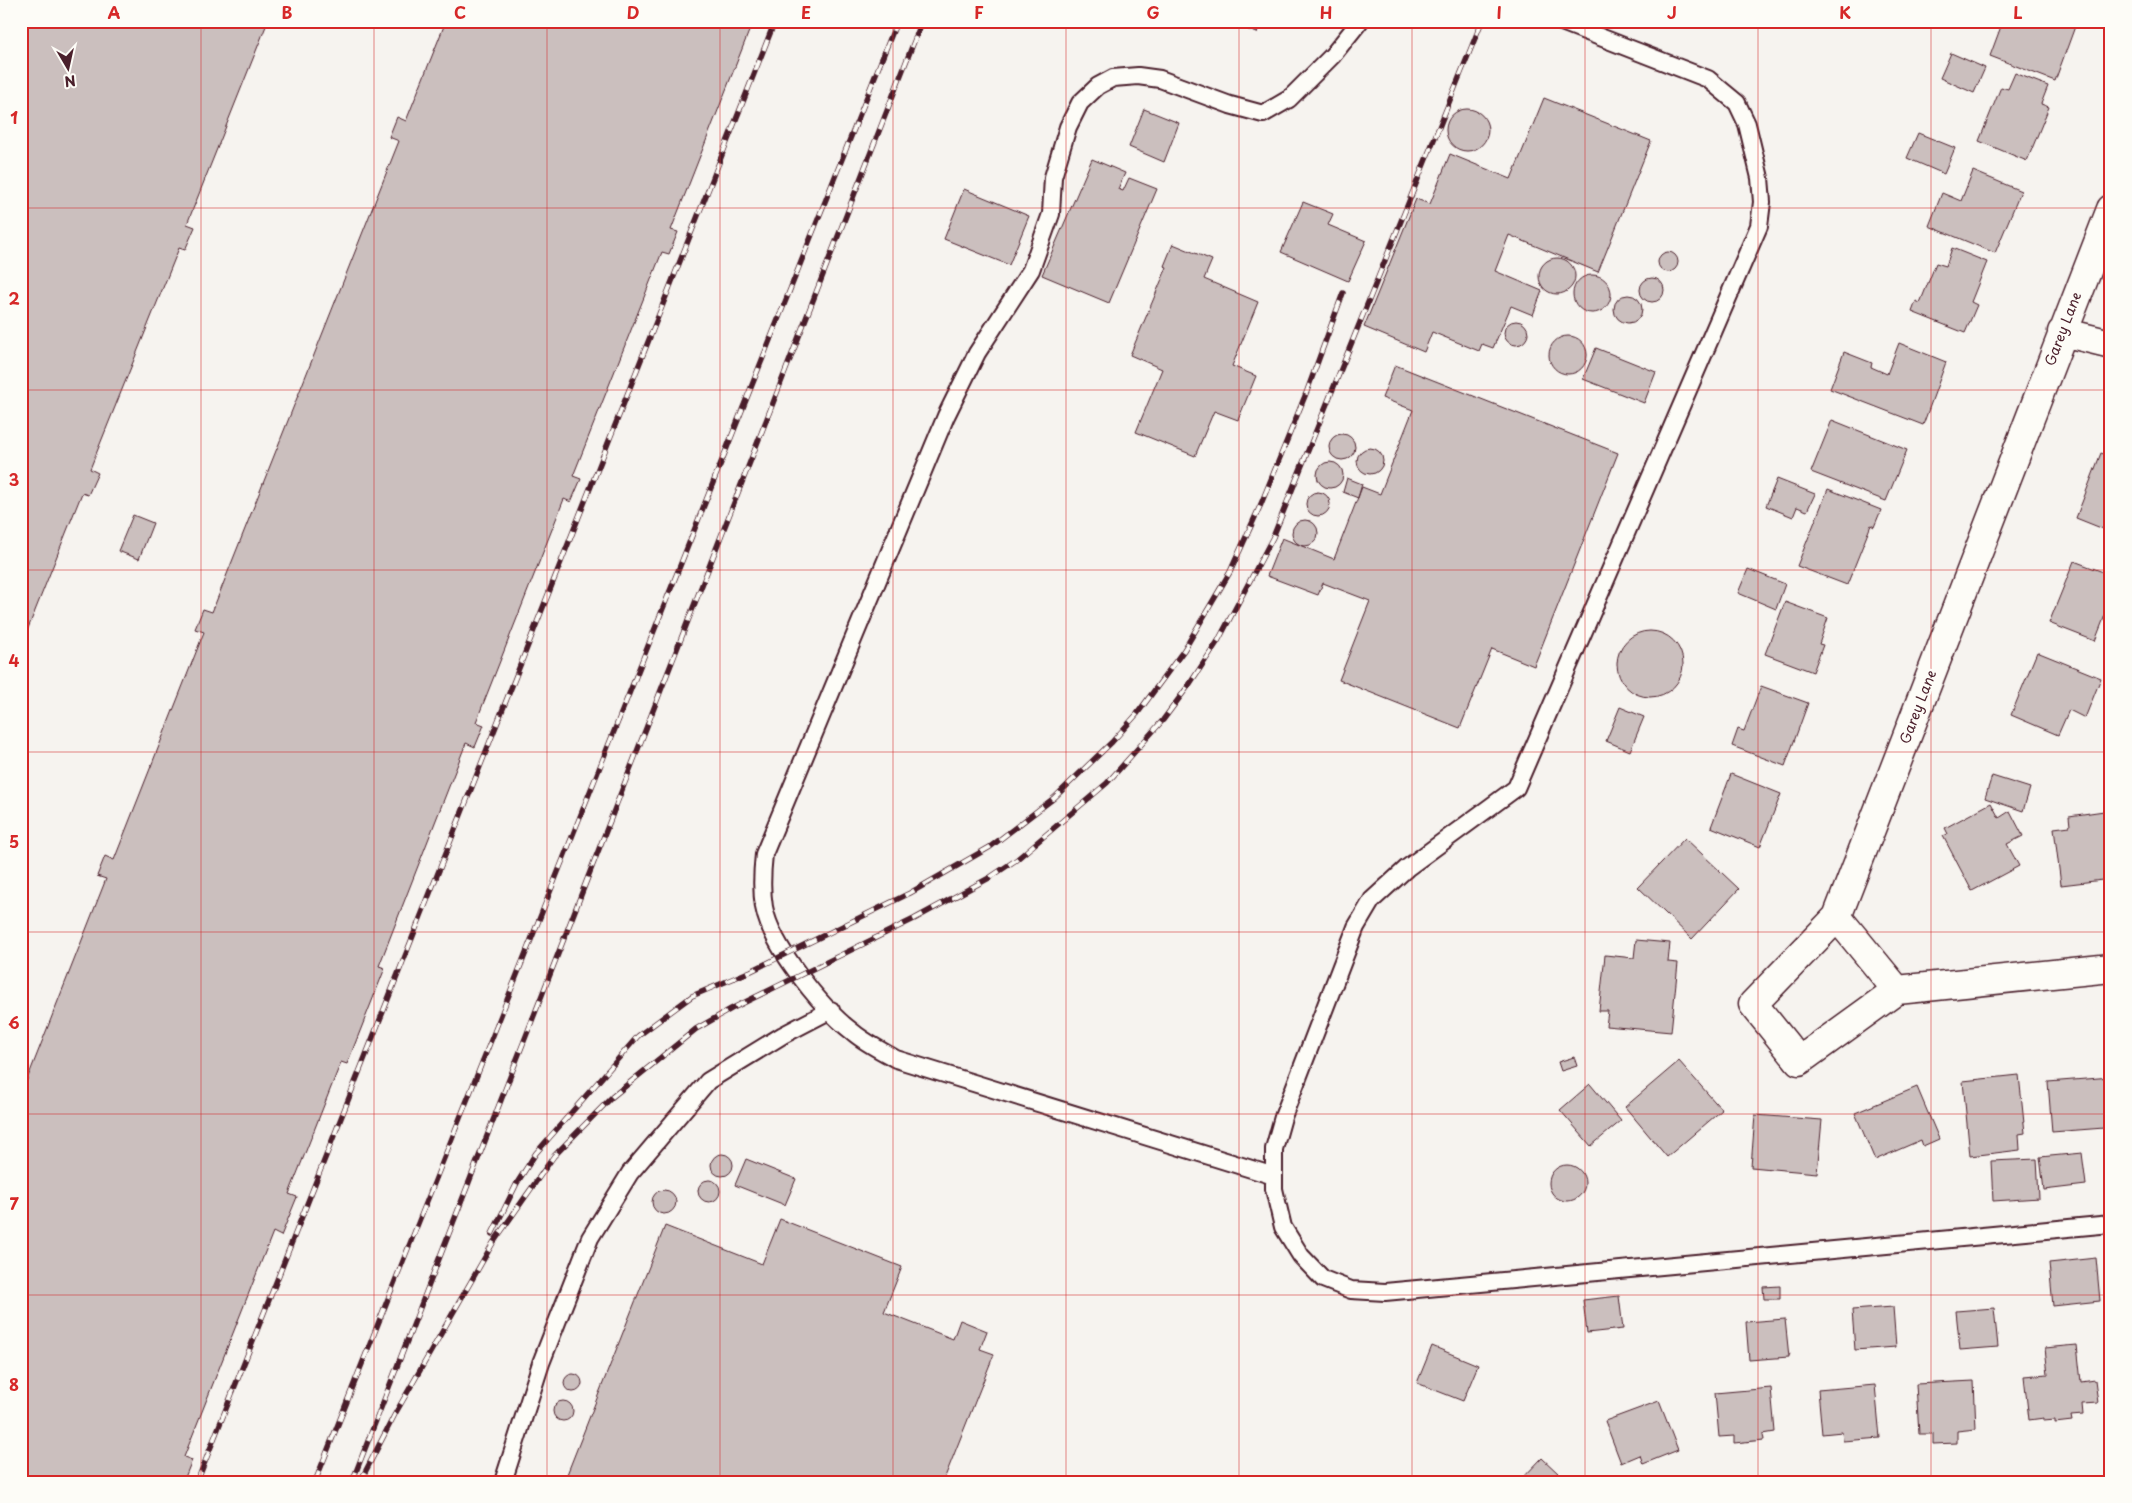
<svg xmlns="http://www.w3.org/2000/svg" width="2132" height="1503" font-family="'Playpen Sans',sans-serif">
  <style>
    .building { fill: #cbbfbe; stroke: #4a1f2b }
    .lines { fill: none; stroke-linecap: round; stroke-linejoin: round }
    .lane-casing { stroke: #4a1f2b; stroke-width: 20 }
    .street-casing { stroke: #4a1f2b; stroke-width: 31 }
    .lane { stroke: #fdfcf7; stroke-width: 16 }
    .street { stroke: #fdfcf7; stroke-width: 28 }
    .rail-casing { stroke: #4a1f2b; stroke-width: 5.5 }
    .rail { stroke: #fdfcf7; stroke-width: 4; stroke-dasharray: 11; stroke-linecap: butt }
    .grid { fill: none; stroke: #d62828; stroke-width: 1; stroke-opacity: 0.55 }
    .labels { text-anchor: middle; stroke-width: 5; stroke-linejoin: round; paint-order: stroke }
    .street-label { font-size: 14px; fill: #4a1f2b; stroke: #fdfcf7 }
    .neatline { fill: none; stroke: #d62828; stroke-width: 2 }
    .grid-label { font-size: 16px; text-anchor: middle; font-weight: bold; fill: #d62828 }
  </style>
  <rect width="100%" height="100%" fill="#f6f3ef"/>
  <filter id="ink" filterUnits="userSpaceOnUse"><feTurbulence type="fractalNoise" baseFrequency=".02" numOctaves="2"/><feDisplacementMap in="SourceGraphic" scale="10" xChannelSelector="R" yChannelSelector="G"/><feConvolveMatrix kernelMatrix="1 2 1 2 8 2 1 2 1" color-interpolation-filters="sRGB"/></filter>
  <g filter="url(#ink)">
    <path class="building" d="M21,21H268L187,224L195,227L185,250L179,248L90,469L98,473L88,495L82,493L21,646Z
      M446,21H753L671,230L678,232L669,254L662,252L573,476L581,479L571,502L564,499L476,722L484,725L475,747L466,743L379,966L385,968L347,1064L341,1062L289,1194L297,1197L281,1236L273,1232L184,1457L192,1460L184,1480L176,1477L174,1482H21V1095L106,879L97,876L105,856L114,860L204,632L195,629L203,609L212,612L399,141L389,137L397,117L406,121Z
      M1225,21H1261L1257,33Z
      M2003,21H2077L2055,81L1990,56Z
      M1951,53L1985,68L1974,93L1940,78Z
      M2015,73L2048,86L2041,104L2049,107L2027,161L1979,141L2001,87L2008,89Z
      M1544,98L1651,141L1598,272L1509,235L1495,271L1542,291L1533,315L1511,306L1493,348L1482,344L1479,351L1432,332L1424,352L1364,327L1416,199L1430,204L1450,154L1511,179Z
      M1144,109L1179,123L1164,162L1129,147Z
      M1446 130a21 21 0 1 1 42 0a21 21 0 1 1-42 0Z
      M1918,133L1955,148L1944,174L1907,158Z
      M1092,159L1125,173L1118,189L1123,191L1129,178L1157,189L1109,303L1042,275Z
      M1973,171L2021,191L1995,253L1929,226L1942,193L1961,201Z
      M964,189L1029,216L1009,265L944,239Z
      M1303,202L1333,214L1328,225L1366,241L1348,281L1281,252Z
      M1173,244L1212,260L1204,279L1258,302L1232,366L1256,376L1238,420L1214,411L1195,456L1136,432L1162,369L1130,355L1167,267L1164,266Z
      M1952,248L1987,262L1971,302L1977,305L1965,333L1912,312L1916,301L1920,303L1936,263L1946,266Z
      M1658 262a10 10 0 1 1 20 0a10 10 0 1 1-20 0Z
      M1539 276a18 18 0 1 1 36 0a18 18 0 1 1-36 0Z
      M1573 294a19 19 0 1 1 38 0a19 19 0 1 1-38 0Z
      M1640 290a12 12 0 1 1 24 0a12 12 0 1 1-24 0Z
      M1614 309a14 14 0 1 1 28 0a14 14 0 1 1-28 0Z
      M1504 333a12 12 0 1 1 24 0a12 12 0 1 1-24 0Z
      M1549 355a19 19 0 1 1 38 0a19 19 0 1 1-38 0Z
      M1899,343L1946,362L1923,425L1830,389L1844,352L1872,363L1871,367L1887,374Z
      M1596,348L1656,372L1644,403L1583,379Z
      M1395,365L1618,453L1534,666L1492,649L1460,728L1339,680L1370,601L1323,583L1318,595L1267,576L1282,538L1334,559L1362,487L1380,494L1413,410L1382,398Z
      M1832,420L1907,450L1886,501L1811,472Z
      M1329 447a13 13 0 1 1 26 0a13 13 0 1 1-26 0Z
      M1357 461a13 13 0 1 1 26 0a13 13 0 1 1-26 0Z
      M2101,453L2111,457V532L2076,518Z
      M1317 475a13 13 0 1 1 26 0a13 13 0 1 1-26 0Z
      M1347,478L1362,484L1358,498L1343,492Z
      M1777,479L1815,494L1807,511L1797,507L1793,517L1766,506Z
      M1828,489L1881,510L1874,527L1871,525L1847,585L1797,566Z
      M1306 504a12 12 0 1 1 24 0a12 12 0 1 1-24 0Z
      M133,515L153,523L139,559L118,551Z
      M1292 533a13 13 0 1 1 26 0a13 13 0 1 1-26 0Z
      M2074,561L2111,575V600L2095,641L2049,623Z
      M1748,569L1785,584L1776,609L1738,593Z
      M1785,602L1828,618L1819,644L1823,645L1813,672L1765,654Z
      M1617 664a33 33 0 1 1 66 0a33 33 0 1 1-66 0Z
      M2037,652L2101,678L2085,718L2069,710L2058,735L2011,715Z
      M1761,686L1808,703L1785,766L1732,746L1738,729L1744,731Z
      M1620,707L1644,717L1630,751L1606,741Z
      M1731,774L1781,794L1760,847L1711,827Z
      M1992,776L2030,788L2023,811L1985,798Z
      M1991,803L1999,818L2010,811L2023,836L2007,844L2019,866L1972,891L1943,836L1948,834L1945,828Z
      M2111,810V879L2061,885L2054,828L2070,826L2069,816Z
      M1685,838L1739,889L1692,939L1638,887Z
      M1636,940L1670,943L1668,962L1678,963L1671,1032L1606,1026L1608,1011H1599L1605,955L1634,958Z
      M1574,1057L1577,1066L1561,1071L1558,1062Z
      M1679,1061L1722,1110L1667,1157L1625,1107Z
      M2019,1075L2025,1133L2019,1134L2020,1150L1970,1156L1963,1081Z
      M2111,1077V1132L2105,1133L2104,1128L2052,1132L2048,1082Z
      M1590,1084L1621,1121L1591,1146L1560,1110Z
      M1917,1087L1939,1139L1923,1146L1921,1140L1875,1160L1855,1113Z
      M1755,1115L1822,1120L1817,1173L1751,1167Z
      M2082,1153L2086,1185L2044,1190L2040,1157Z
      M711 1165a11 11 0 1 1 22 0a11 11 0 1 1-22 0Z
      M746,1159L796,1179L785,1205L735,1185Z
      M2037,1159L2039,1198L1993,1201L1991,1161Z
      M1549 1183a18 18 0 1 1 36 0a18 18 0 1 1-36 0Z
      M698 1191a11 11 0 1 1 22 0a11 11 0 1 1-22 0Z
      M652 1202a12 12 0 1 1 24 0a12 12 0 1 1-24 0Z
      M780,1219L902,1267L884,1312L953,1339L960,1320L987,1331L980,1349L994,1354L943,1482H564L665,1226L762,1264Z
      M2096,1258L2100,1301L2053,1306L2049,1263Z
      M1780,1286V1299H1764L1763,1287Z
      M1619,1296L1623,1329L1587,1333L1583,1300Z
      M1893,1307L1896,1347L1855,1350L1852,1310Z
      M1994,1308L1998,1347L1960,1350L1956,1311Z
      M1785,1319L1789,1357L1749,1360L1746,1322Z
      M2077,1345L2081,1382L2095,1380L2098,1403L2082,1404L2083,1415L2071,1416L2072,1421L2055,1423V1420L2044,1421V1418L2029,1420L2024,1376L2048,1374L2045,1348Z
      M1432,1346L1478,1365L1463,1401L1417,1383Z
      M564 1383a9 9 0 1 1 18 0a9 9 0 1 1-18 0Z
      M1974,1381L1976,1429L1957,1431V1443L1933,1444V1434H1919L1916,1384Z
      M1875,1385L1880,1438L1843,1441L1842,1432L1822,1434L1818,1390Z
      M1771,1388L1775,1432L1763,1434L1764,1440L1734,1443V1436L1719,1437L1715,1393Z
      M1659,1401L1678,1450L1643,1464L1640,1455L1621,1463L1605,1421Z
      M553 1411a10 10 0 1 1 20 0a10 10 0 1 1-20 0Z
      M1542,1458L1559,1474L1556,1477L1561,1482H1519Z"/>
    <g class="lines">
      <g class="lane-casing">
        <path id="lane" d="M1559,21L1708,79L1737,103L1747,124L1760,178L1762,202L1759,226L1516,788L1407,868L1372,900L1356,927L1283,1117L1274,1149V1189L1283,1227L1301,1256L1323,1279L1351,1290L1385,1292L2111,1224
          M1274,1176L896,1059C882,1051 866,1043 854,1033C822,1009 771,946 764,907C761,889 762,872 764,854L946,416L977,353L1031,270L1051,214L1053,177L1068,127L1080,103L1098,86L1113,78L1138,76L1160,79L1230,105L1263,114L1289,99L1332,56L1360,21
          M503,1482L541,1363L590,1238L630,1173L708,1081L783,1035L831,1010"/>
      </g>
      <g class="street-casing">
        <path id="street" d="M2111,209L1837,917L1897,990L2111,968
          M2062,332L2111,344
          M1837,917L1753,1004L1799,1061L1897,990"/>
      </g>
      <use href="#lane" class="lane"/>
      <use href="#street" class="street"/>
      <g class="rail-casing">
        <path id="rail" d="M492,1234L517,1183L536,1153L638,1036L692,996L751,971L910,893L990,847L1054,798L1112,742L1137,714L1184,650L1230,572L1261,504L1307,391L1343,293
          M197,1482L775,21
          M315,1482L897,21
          M352,1482L922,21
          M360,1482L395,1414L493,1243L554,1156L612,1097L696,1029L731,1009L914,919L989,878L1016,860L1107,783L1163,720L1189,685L1218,641L1273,537L1482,21"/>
      </g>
      <use href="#rail" class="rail"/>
    </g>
  </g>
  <path class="grid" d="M201,21V1482M374,21V1482M547,21V1482M720,21V1482M893,21V1482M1066,21V1482M1239,21V1482M1412,21V1482M1585,21V1482M1758,21V1482M1931,21V1482M21,208H2111M21,390H2111M21,570H2111M21,752H2111M21,932H2111M21,1114H2111M21,1295H2111"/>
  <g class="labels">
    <g class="street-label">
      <text transform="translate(2063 329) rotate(-69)" y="5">Garey Lane</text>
      <text transform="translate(1918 707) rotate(-69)" y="5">Garey Lane</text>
    </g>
  </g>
  <rect width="2132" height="1503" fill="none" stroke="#fdfcf7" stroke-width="55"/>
  <g transform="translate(68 68) rotate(171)" stroke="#fdfcf7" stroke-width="4" paint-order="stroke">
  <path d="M0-4L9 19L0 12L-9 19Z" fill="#4a1f2b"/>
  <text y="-8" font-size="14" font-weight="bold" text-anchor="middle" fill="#4a1f2b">N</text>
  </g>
  <rect x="28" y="28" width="2076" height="1448" class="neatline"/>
  <g class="grid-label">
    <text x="114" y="19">A</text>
    <text x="287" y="19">B</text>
    <text x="460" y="19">C</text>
    <text x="633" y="19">D</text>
    <text x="806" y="19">E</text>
    <text x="979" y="19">F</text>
    <text x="1153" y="19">G</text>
    <text x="1326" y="19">H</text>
    <text x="1499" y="19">I</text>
    <text x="1672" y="19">J</text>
    <text x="1845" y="19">K</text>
    <text x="2018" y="19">L</text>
    <text x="14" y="124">1</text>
    <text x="14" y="305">2</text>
    <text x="14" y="486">3</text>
    <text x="14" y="667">4</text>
    <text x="14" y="848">5</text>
    <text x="14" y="1029">6</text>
    <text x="14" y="1210">7</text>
    <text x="14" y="1391">8</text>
  </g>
</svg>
